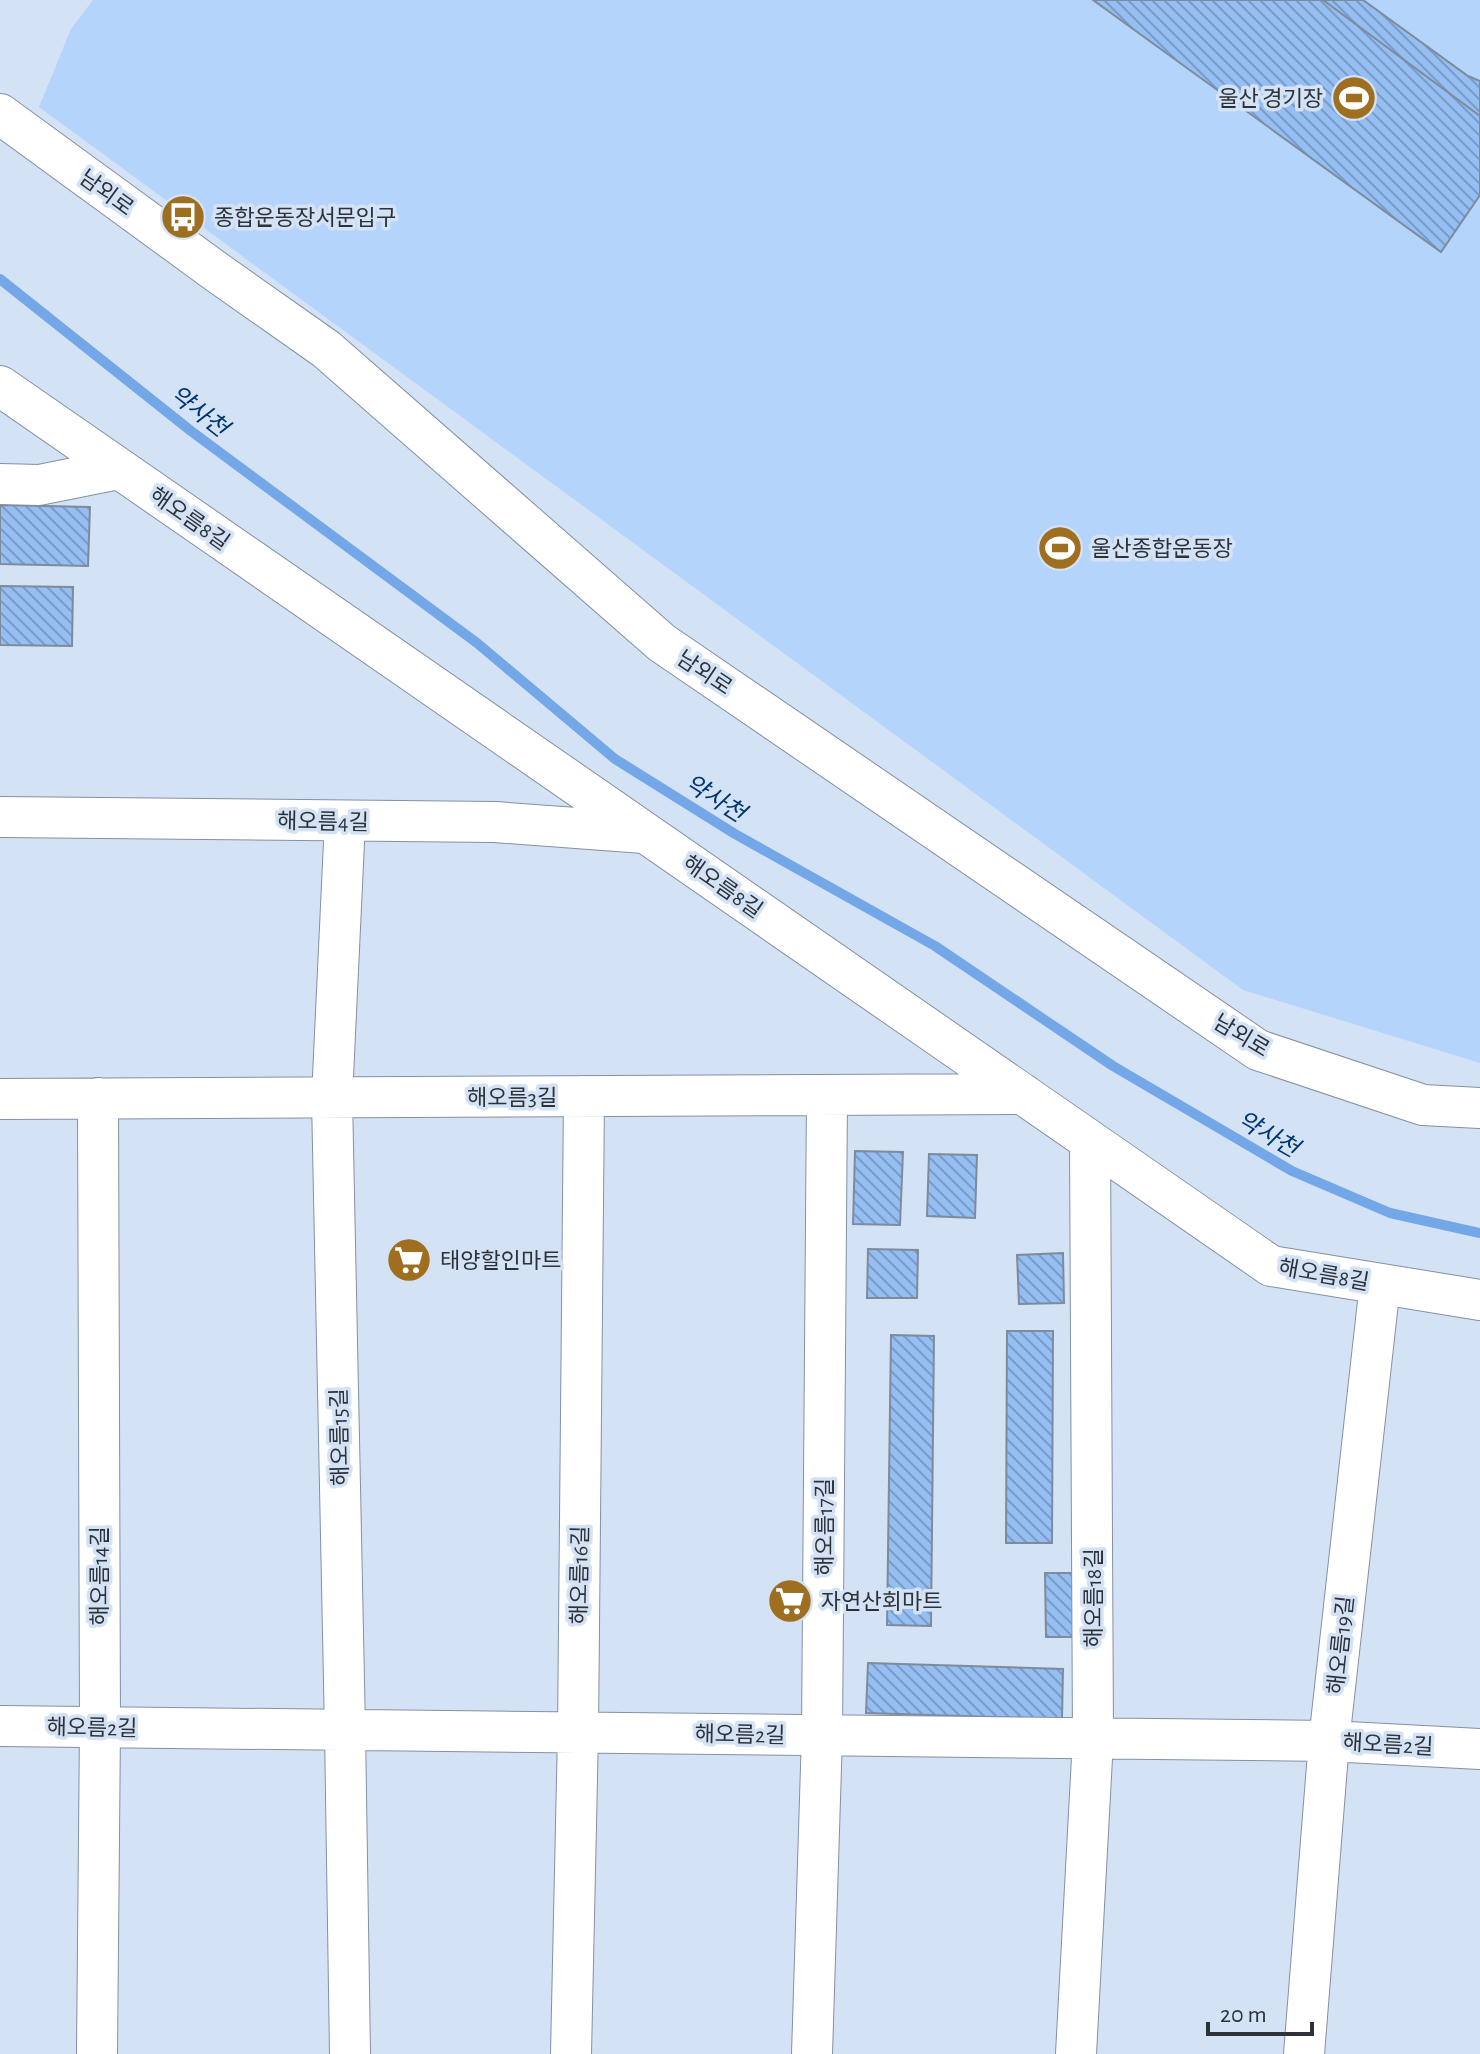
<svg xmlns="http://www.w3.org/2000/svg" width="1480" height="2054" font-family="'Alegreya Sans','Noto Sans KR',sans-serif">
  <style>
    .pitch { fill: #b5d4fb }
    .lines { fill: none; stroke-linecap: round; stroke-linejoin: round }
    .stream { stroke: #74a7e8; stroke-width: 10 }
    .building { fill: url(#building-back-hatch); stroke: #7d8b9b; stroke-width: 2 }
    .minor-casing { stroke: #8491a2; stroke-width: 42 }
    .minor { stroke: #fff; stroke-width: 40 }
    .labels { text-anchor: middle; stroke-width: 7; stroke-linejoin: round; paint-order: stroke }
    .poi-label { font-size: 22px; fill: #2d3239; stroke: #d4e2f5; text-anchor: start }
    .street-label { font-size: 22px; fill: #2d3239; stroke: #d4e2f5 }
    .water-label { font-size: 24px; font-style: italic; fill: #003770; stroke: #d4e2f5 }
  </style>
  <defs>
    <pattern id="building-back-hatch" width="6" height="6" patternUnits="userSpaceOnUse" patternTransform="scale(2)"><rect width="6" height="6" fill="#95bef3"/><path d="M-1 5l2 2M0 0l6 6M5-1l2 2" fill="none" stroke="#7a9bc6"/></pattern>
  </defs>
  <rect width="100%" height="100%" fill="#d4e2f5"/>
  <path class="pitch" d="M93,0H1480V1063L1243,990L39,107L71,29Z"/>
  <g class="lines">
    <path class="stream" d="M0,279L191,431L477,643L615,759L735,834L935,946L1113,1066L1292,1171L1390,1213L1480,1233"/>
  </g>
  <path class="building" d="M1093,0H1363L1468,76L1480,81V195L1441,252Z
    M1093,0H1323L1480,116V195L1441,252Z
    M0,505L90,507L88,566L0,564Z
    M0,586L73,587L72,646L0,645Z
    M855,1151L903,1152L900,1225L853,1224Z
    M929,1154L977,1155L975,1218L927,1216Z
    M868,1249L918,1250L917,1298H867Z
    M1063,1253L1064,1303L1019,1304L1017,1255Z
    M1007,1331H1053L1052,1543H1006Z
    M891,1335L934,1336L931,1626L887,1625Z
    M1045,1573H1077V1637H1046Z
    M868,1663L1063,1669L1062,1719L866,1713Z"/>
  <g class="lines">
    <g class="minor-casing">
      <path id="minor" d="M0,114L218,273L326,349L662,643L1258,1050L1423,1105L1480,1108
        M0,386L1271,1266L1480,1300
        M0,484L39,485L119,469
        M0,817L495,822L644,833
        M345,821L332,1098L345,1730L350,2054
        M0,1099L1023,1094
        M0,1726L1329,1741L1480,1749
        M97,2054L100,1727L98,1098
        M571,2054L578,1733L584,1096
        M812,2054L822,1735L827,1095
        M1076,2054L1093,1739L1090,1141
        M1304,2054L1329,1741L1380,1284"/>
    </g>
    <use href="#minor" class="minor"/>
  </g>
  <defs>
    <g id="stadium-disc" transform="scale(2.3)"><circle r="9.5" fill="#9e6e21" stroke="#d4e2f5"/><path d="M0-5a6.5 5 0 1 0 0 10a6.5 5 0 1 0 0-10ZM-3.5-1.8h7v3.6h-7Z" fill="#fff"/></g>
    <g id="bus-disc" transform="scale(2.3)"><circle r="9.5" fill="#9e6e21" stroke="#d4e2f5"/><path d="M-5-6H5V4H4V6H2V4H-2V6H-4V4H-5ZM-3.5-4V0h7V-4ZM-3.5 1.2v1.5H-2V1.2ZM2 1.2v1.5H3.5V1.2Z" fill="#fff"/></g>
    <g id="supermarket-disc" transform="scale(2.3)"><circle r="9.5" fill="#9e6e21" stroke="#d4e2f5"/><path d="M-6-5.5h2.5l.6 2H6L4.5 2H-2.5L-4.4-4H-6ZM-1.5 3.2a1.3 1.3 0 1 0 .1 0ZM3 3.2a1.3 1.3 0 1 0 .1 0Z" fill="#fff"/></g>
  </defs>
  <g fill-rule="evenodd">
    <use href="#stadium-disc" x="1354" y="98"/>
    <use href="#bus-disc" x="183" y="217"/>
    <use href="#stadium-disc" x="1060" y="548"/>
    <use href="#supermarket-disc" x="409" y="1260"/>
    <use href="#supermarket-disc" x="790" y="1601"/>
  </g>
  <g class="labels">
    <g class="poi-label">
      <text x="1323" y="106" text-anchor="end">울산 경기장</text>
      <text x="214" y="225">종합운동장서문입구</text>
      <text x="1091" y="556">울산종합운동장</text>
      <text x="440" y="1268">태양할인마트</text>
      <text x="821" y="1609">자연산회마트</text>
    </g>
    <g class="street-label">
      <text transform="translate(107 192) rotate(36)" y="8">남외로</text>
      <text transform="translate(190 518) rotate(35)" y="8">해오름8길</text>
      <text transform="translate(705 672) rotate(34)" y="8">남외로</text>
      <text transform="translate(323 821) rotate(1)" y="8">해오름4길</text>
      <text transform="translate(723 886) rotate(35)" y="8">해오름8길</text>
      <text transform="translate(1242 1035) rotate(31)" y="8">남외로</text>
      <text x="512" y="1105">해오름3길</text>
      <text transform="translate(1324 1274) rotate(10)" y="8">해오름8길</text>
      <text transform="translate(339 1437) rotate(-91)" y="8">해오름15길</text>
      <text transform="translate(824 1527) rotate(-90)" y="8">해오름17길</text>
      <text transform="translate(579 1575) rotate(-89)" y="8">해오름16길</text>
      <text transform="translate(99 1576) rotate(-90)" y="8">해오름14길</text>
      <text transform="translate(1093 1598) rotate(-90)" y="8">해오름18길</text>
      <text transform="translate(1340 1645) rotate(-84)" y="8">해오름19길</text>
      <text transform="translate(92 1727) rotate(1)" y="8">해오름2길</text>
      <text transform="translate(740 1734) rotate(1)" y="8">해오름2길</text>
      <text transform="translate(1388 1744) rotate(3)" y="8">해오름2길</text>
    </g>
    <g class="water-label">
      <text transform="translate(199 411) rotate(38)" y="8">약사천</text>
      <text transform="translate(715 798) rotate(32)" y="8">약사천</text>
      <text transform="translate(1268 1134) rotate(30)" y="8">약사천</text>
    </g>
  </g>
  <path d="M1208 2022v12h104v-12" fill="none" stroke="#2d3239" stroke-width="4"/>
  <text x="1220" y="2022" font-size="24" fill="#2d3239" stroke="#d4e2f5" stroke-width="6" paint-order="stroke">20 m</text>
</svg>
